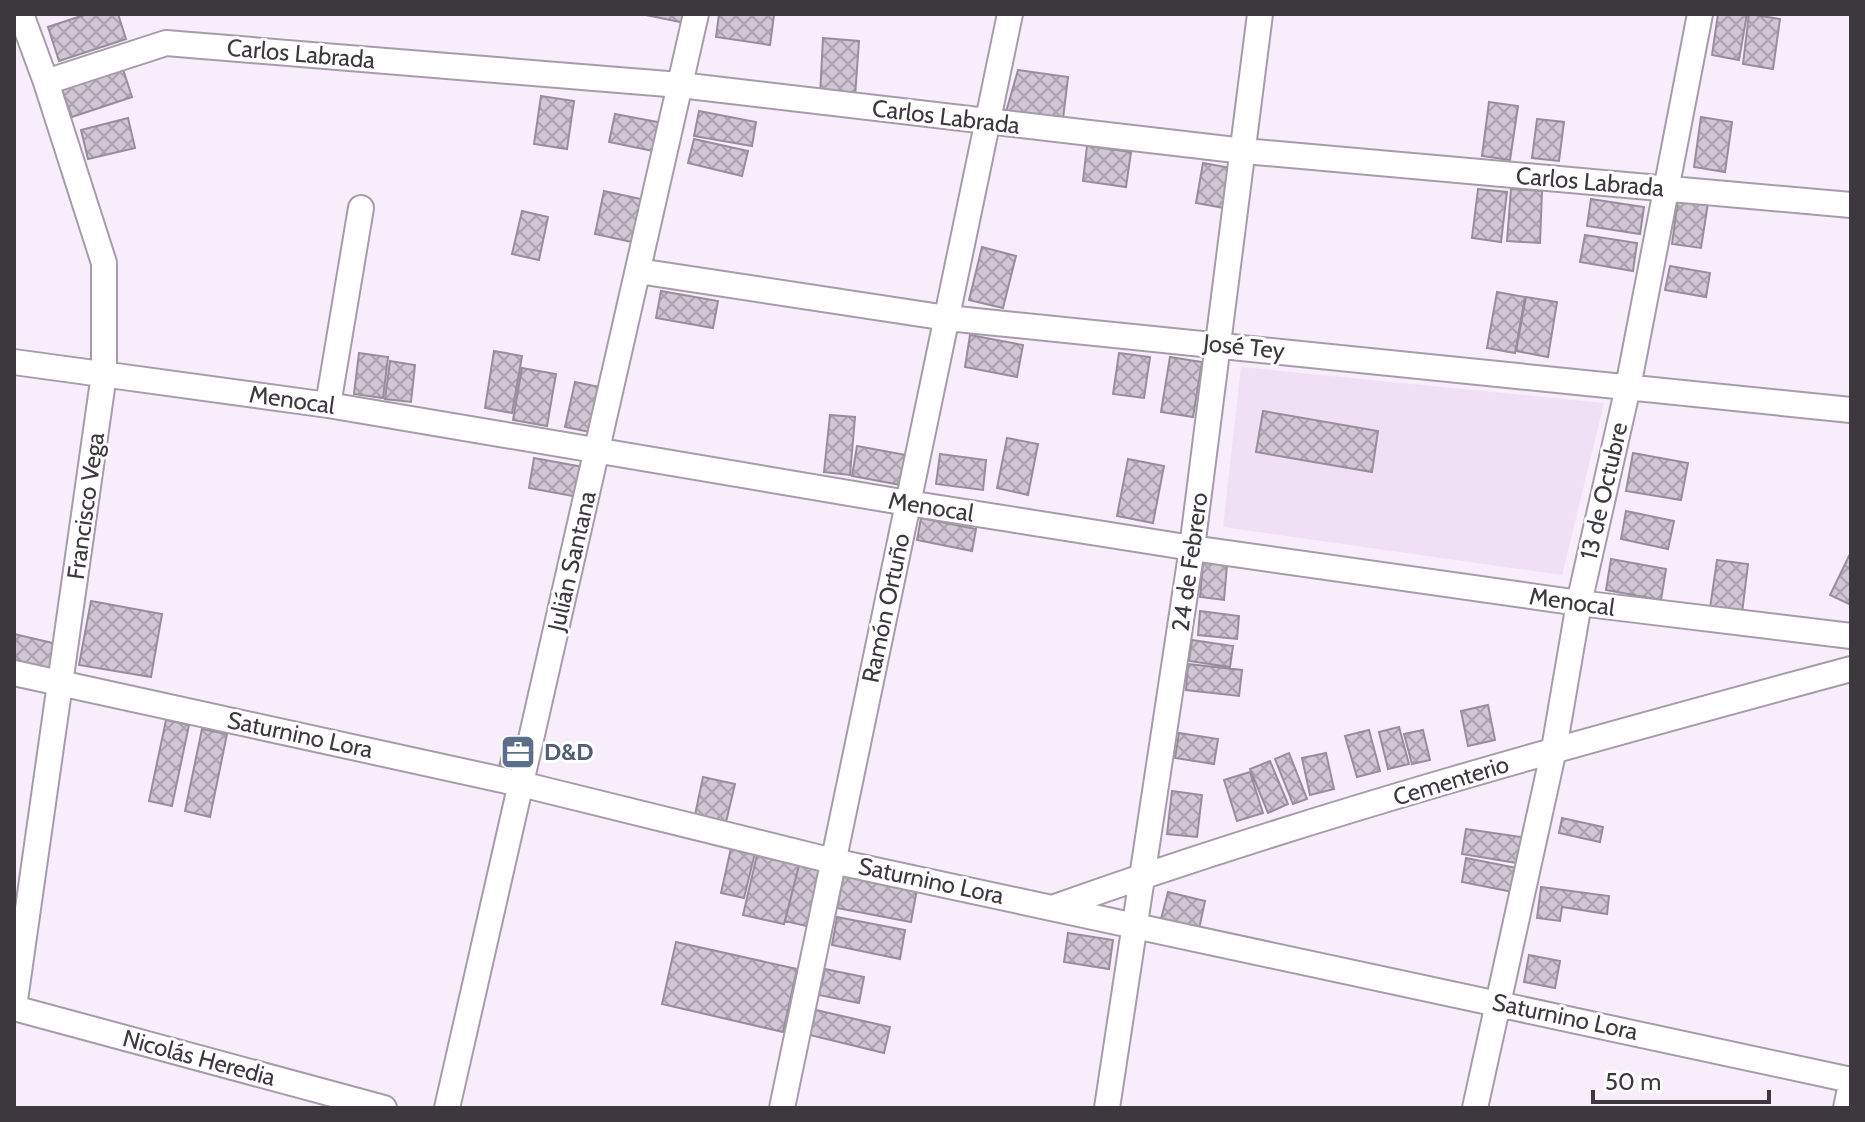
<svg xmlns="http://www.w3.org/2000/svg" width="1865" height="1122" font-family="Cabin,sans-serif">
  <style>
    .built { fill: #f0e0f4 }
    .building { fill: url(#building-cross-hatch); stroke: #988e9b; stroke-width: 2 }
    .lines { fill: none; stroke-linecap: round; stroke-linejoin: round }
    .minor-casing { stroke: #a69ca9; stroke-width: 28 }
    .minor { stroke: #fff; stroke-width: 24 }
    .labels { text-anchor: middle; stroke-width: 6; stroke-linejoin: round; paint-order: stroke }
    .street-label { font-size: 24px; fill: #3c383d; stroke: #fefefe }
    .service-label { font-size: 24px; font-weight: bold; fill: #4e5e75; stroke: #fefefe; text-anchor: start }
  </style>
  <defs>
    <pattern id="building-cross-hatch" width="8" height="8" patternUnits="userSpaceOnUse" patternTransform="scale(2)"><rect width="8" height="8" fill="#d0c6d4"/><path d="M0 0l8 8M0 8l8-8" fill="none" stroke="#aaa2ad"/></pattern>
  </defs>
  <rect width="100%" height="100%" fill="#f7edfb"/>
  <path class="built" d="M1241,367L1604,403L1562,575L1223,527Z"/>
  <path class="building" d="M87,14H118L126,39L59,61L48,27Z
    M641,14H687L685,23Z
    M719,14L774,15L770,45L716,37Z
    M1718,14H1747L1739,60L1712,55Z
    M1749,14L1780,19L1773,69L1743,64Z
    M823,38L859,41L855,97L820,95Z
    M123,69L132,97L72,117L62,90Z
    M1018,70L1068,77L1063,119L1006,112Z
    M541,96L574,101L567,149L534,144Z
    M1489,102L1518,106L1510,160L1482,156Z
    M699,111L756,122L752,146L694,136Z
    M615,114L663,123L658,152L609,142Z
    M1701,117L1732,122L1725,172L1694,167Z
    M128,118L135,148L88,159L81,130Z
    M1537,119L1564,122L1559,161L1532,158Z
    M694,139L748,151L742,176L688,163Z
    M1087,146L1131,152L1126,187L1083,181Z
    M1203,163L1231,168L1224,208L1196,203Z
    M1478,189L1507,192L1501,242L1472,238Z
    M1511,189L1542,191L1540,243L1507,241Z
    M604,191L650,201L641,244L595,234Z
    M1591,199L1644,207L1640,234L1587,226Z
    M1678,199L1708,203L1701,248L1672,244Z
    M522,211L548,217L539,260L512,254Z
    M1585,235L1637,243L1633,271L1580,262Z
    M982,247L1016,256L1003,308L969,300Z
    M1670,266L1710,273L1706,297L1665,290Z
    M661,291L718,301L713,328L656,318Z
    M1497,292L1525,297L1515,353L1487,348Z
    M1526,297L1557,302L1548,357L1516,351Z
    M970,335L1023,345L1017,377L965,367Z
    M494,351L522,356L512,413L485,408Z
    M359,353L388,357L383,398L354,394Z
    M1119,353L1150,357L1144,398L1113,394Z
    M1170,357L1202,362L1193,417L1161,412Z
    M390,361L415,365L411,402L385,399Z
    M522,368L556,374L547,426L513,420Z
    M575,382L609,389L600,434L565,427Z
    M1263,411L1378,431L1372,472L1256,452Z
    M830,415L855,417L850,475L824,472Z
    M1007,438L1038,444L1028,495L997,488Z
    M857,446L906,455L901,485L852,476Z
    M1633,453L1688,463L1681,500L1626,491Z
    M940,454L986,460L983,490L936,484Z
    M534,458L589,468L584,498L529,488Z
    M1128,459L1164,466L1153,523L1117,516Z
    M1626,511L1674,521L1668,549L1621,539Z
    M921,518L976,529L972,551L917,540Z
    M1851,552V605L1830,595Z
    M1611,559L1666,569L1661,600L1606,590Z
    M1717,560L1748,564L1742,613L1710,608Z
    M1203,563L1227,565L1224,600L1200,597Z
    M91,601L162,614L151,677L79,665Z
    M1200,611L1239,616L1237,639L1198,635Z
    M14,634L57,644L51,674L14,666Z
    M1192,640L1233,646L1230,667L1189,661Z
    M1188,664L1242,670L1239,696L1186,690Z
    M1488,705L1495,740L1468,746L1461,711Z
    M166,720L189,725L172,806L149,801Z
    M1399,727L1409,764L1388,769L1379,732Z
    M202,729L227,734L210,817L185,811Z
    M1369,730L1380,771L1357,777L1345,736Z
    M1423,730L1430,760L1412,764L1404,734Z
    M1179,733L1218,739L1214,764L1175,758Z
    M504,747L524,753L520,770L499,767Z
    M1289,753L1307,799L1293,804L1275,759Z
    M1326,753L1334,789L1310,795L1302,758Z
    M1270,761L1288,804L1268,813L1250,769Z
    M1250,772L1263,813L1237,821L1224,780Z
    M703,777L735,784L726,822L695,815Z
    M1172,791L1202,795L1197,837L1167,834Z
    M1562,818L1603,827L1600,842L1559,833Z
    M1466,829L1527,838L1523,864L1462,854Z
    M731,848L755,853L744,898L721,893Z
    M757,855L799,865L784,924L743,915Z
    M1466,858L1517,868L1513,892L1462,882Z
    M799,865L824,872L811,927L785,921Z
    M844,875L917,889L911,922L837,908Z
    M1541,887L1609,896L1607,914L1562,907L1560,921L1537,918Z
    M1168,892L1205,901L1199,929L1161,919Z
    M837,917L905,930L900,959L832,945Z
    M1068,933L1113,940L1109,969L1064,962Z
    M676,942L797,969L783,1032L662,1004Z
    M1529,955L1560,961L1555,988L1524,982Z
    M825,969L864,977L859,1003L819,995Z
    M816,1010L890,1027L884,1053L810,1035Z"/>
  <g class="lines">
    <g class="minor-casing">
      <path id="minor" d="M46,82L166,43L680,85L1244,151L1851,205
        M638,271L947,318L1851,410
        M14,362L328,405L908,503L1192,548L1579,603L1851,636
        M328,405L361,208
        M14,673L521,784L833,861L1851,1080
        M1055,907C1316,814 1584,741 1851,669
        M14,1007L104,374V263L46,82L21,14
        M14,1008L384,1108
        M447,1108L696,14
        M782,1108L1010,14
        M1107,1108L1192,548L1260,14
        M1475,1108L1554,749L1579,603L1628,387L1700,14
        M1846,1108L1851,1084"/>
    </g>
    <use href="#minor" class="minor"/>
  </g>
  <defs>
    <g id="office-square" transform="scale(1.8)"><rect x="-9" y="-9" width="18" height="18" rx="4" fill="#5c6f8a" stroke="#fefefe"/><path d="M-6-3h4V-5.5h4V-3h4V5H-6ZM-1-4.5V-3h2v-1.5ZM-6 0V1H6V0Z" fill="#fff"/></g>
  </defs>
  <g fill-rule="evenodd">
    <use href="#office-square" x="518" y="752"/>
  </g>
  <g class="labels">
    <g class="street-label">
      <text transform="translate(301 54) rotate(5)" y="8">Carlos Labrada</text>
      <text transform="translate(946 117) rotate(7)" y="8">Carlos Labrada</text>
      <text transform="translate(1590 182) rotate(5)" y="8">Carlos Labrada</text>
      <text transform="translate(1244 347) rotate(6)" y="8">José Tey</text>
      <text transform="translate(292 400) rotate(8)" y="8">Menocal</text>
      <text transform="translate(1604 491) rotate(-77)" y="8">13 de Octubre</text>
      <text transform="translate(86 506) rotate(-82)" y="8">Francisco Vega</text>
      <text transform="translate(931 507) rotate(9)" y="8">Menocal</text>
      <text transform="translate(572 561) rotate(-77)" y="8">Julián Santana</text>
      <text transform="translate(1190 562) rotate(-82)" y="8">24 de Febrero</text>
      <text transform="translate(1572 602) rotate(8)" y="8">Menocal</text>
      <text transform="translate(886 608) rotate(-78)" y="8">Ramón Ortuño</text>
      <text transform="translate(300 735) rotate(12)" y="8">Saturnino Lora</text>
      <text transform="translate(1451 781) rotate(-17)" y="8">Cementerio</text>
      <text transform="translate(931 881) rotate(12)" y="8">Saturnino Lora</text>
      <text transform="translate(1565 1017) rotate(12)" y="8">Saturnino Lora</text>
      <text transform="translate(199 1058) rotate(15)" y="8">Nicolás Heredia</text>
    </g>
    <g class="service-label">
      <text x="544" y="760">D&amp;D</text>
    </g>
  </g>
  <rect width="1865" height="1122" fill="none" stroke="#3c383d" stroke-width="32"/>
  <path d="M1593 1090v12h176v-12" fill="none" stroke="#3c383d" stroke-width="4"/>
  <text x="1605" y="1090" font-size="24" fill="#3c383d" stroke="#fefefe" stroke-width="6" paint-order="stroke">50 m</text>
</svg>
